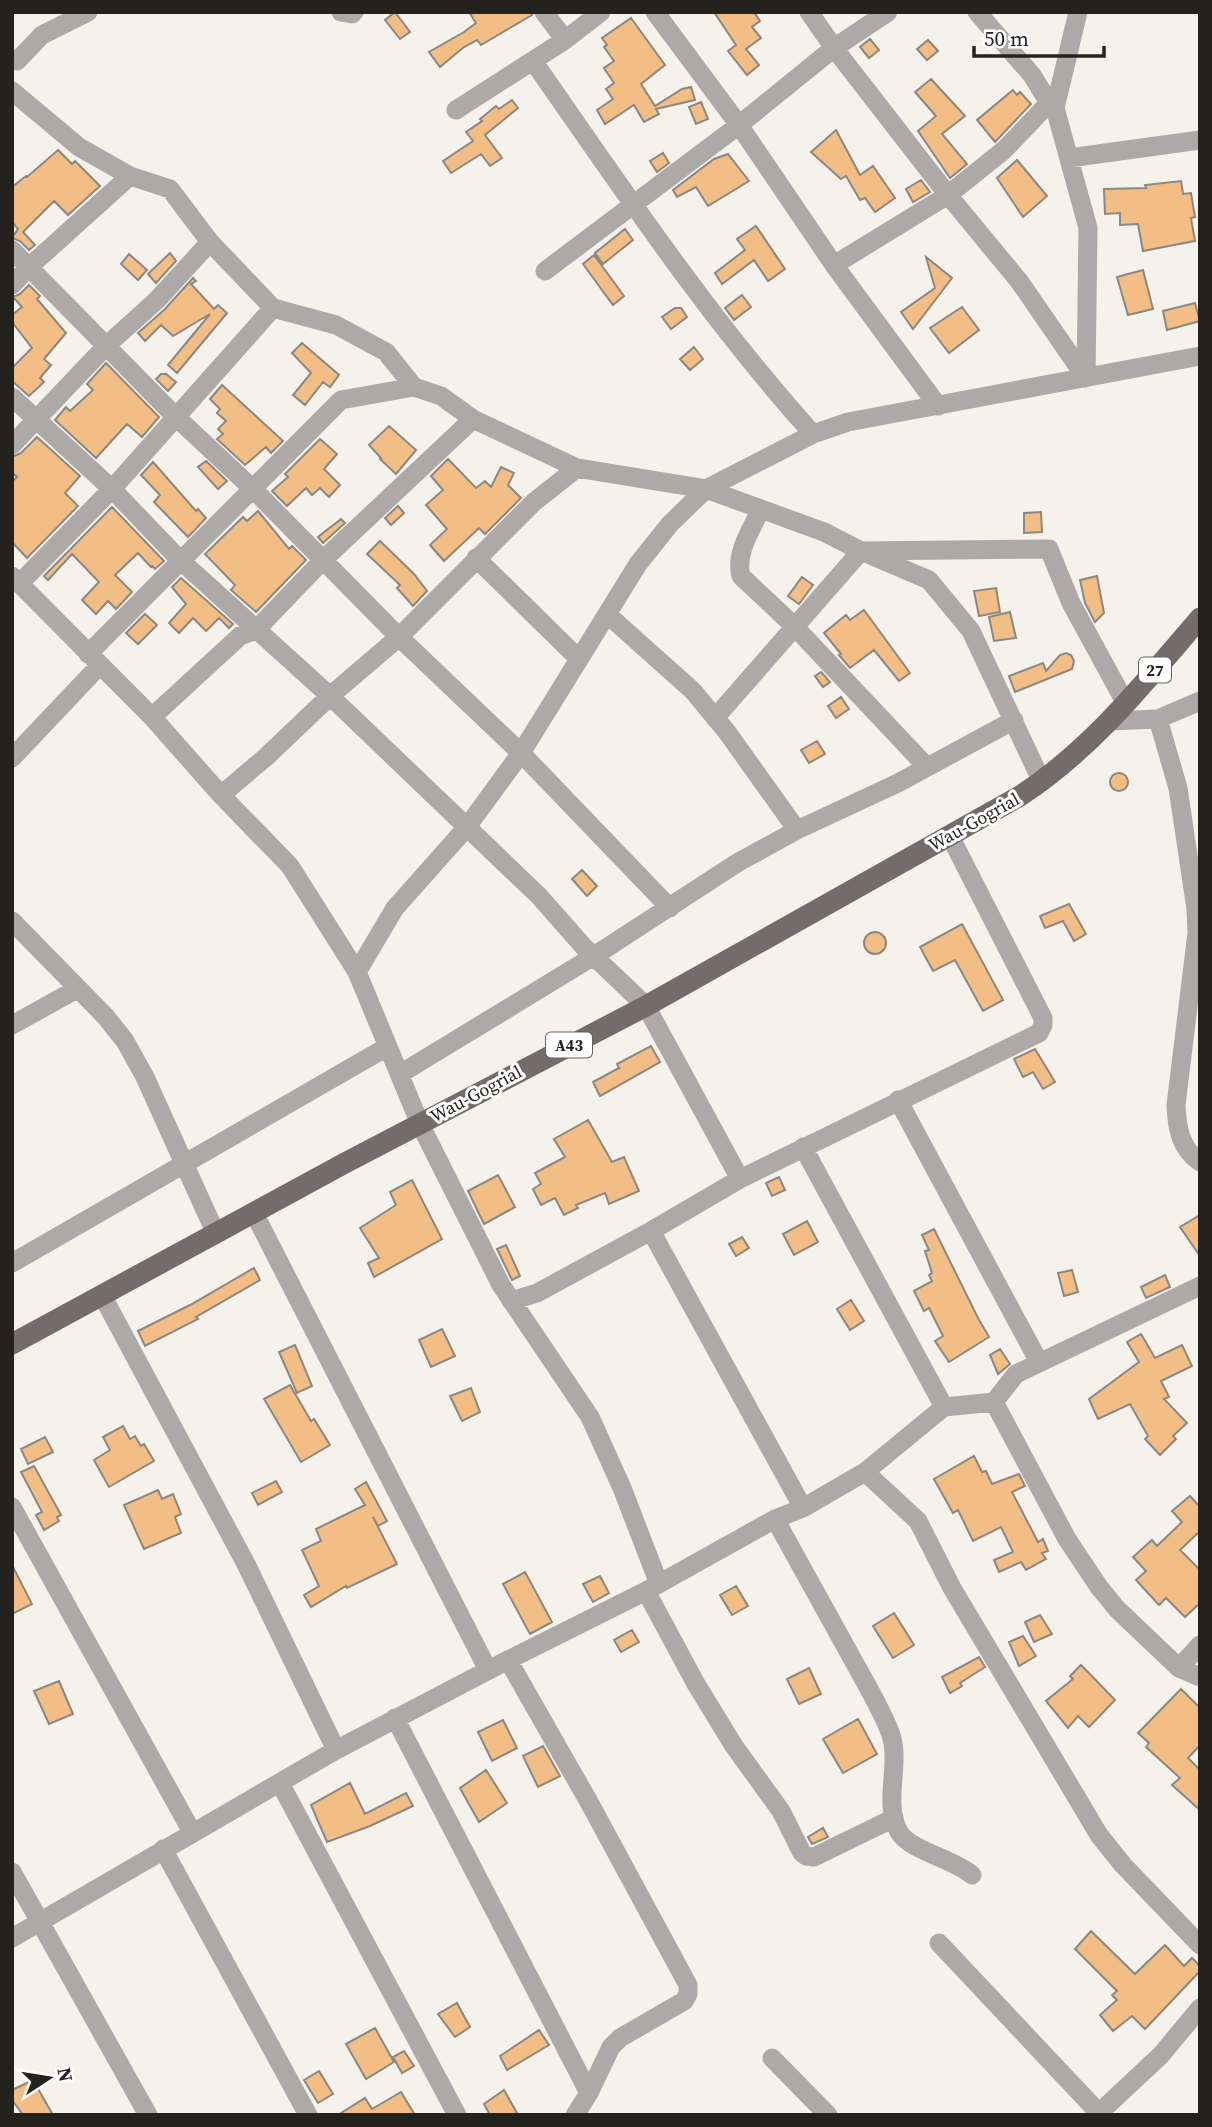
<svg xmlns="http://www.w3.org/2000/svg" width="1212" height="2127" font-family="'Source Serif 4',serif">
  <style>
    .building { fill: #f2be85; stroke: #8c8781; stroke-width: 2 }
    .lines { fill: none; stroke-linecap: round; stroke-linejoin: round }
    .minor { stroke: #ada9a9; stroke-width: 19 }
    .major { stroke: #736c6c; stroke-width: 21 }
    .labels { text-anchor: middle; stroke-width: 6; stroke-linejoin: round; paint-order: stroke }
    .shield { fill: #fff; stroke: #656462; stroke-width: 2 }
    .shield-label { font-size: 16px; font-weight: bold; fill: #23221f }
    .street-label { font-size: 18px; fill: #23221f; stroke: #fff }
  </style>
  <rect width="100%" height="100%" fill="#f5f2eb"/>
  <path class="building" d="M395,12L410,32L400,39L385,20Z
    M469,12H532V15L481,45L477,40L464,47L440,67L429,52L464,32L476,23Z
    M714,12H754L760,21L752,27L761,38L746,49L759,65L747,75L728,51L736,45Z
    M631,18L665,65L641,84L655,106L682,89L691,87L695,100L656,109L659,114L644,122L634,105L605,124L597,110L613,99L606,89L614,83L604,68L614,61L604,47L607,45L602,38Z
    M870,39L879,50L869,58L860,47Z
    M928,40L938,51L927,60L917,49Z
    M931,79L965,116L942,134L967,164L950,178L918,131L936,116L915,92Z
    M1013,90L1017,95L1020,92L1031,104L995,142L977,120Z
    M512,100L518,108L485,135L502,158L490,166L481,154L451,173L443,161L473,141L466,132L482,121L480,119L496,106L499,109Z
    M701,102L708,119L696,124L689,107Z
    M836,130L860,175L873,166L895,198L875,212L865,198L860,200L846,176L841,179L811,152Z
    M58,150L72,164L75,161L100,186L68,215L54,201L23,232L35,245L29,250L20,241L12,238L18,229L12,222V187L26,176L27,177Z
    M663,153L669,163L657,172L650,161Z
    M728,154L749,181L708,206L696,187L677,197L673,190L714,159Z
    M1017,160L1047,196L1023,217L997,178Z
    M921,180L930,192L913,202L906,189Z
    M1181,181L1183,194L1191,193L1195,217L1191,218L1195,241L1143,251L1138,224L1120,225V213L1105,214L1104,189L1146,188L1145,185Z
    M756,226L785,269L768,281L754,260L722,284L715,273L745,250L737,239Z
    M625,229L633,240L603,264L595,253Z
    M170,253L176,261L156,283L148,274Z
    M129,254L147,270L138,280L121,264Z
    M594,255L624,296L613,305L583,264Z
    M926,257L952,278L913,329L901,312L935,288Z
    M1143,270L1153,309L1128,315L1117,277Z
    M193,278L196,281L191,284L214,309L218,305L227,313L177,373L168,365L210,314L173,336L161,325L145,341L138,333L165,309Z
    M29,285L40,296L37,299L66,333L44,359L51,365L40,378L44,382L29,396L12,381V368L32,348L12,322V315L22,307L13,297L20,294Z
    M742,295L751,307L734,320L725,308Z
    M1195,303L1200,321L1167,330L1163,311Z
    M962,307L979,330L949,353L930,328Z
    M675,308H681L687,317L671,329L662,317Z
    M302,343L339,375L330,387L323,382L305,405L293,395L311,373L292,353Z
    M694,347L703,359L690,370L680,359Z
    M106,363L159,417L142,437L127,424L96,458L55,420L66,407L70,411L93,390L87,384Z
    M161,374H166L176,382L168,391L156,379Z
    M222,385L283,441L271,453L266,447L245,465L217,439L223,434L218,429L226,421L217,413L220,409L210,399Z
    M389,426L416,450L396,474L380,459L381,458L369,445Z
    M37,437L80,476L65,493L78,506L27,558L12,542V482L17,477L12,472V457L21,453Z
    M320,439L337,454L324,469L340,485L329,497L320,488L312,495L306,488L287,506L272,491L288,477L285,474Z
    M448,459L476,488L485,481L491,487L501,467L514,473L508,485L521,498L485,534L479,528L444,561L430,545L447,529L426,505L443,490L431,476Z
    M206,461L227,481L218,489L198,467Z
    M153,462L196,511L198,509L206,518L188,537L154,502L160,495L141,475Z
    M398,506L404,513L391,525L385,518Z
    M112,507L164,561L155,569L152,566L151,567L138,553L115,575L132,592L116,609L108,601L96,614L82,600L99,582L72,554L48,580L44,576Z
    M258,511L289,549L292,546L306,560L256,612L231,590L235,585L205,554L243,517L247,521Z
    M1041,512L1042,532L1024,533V513Z
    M341,519L345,523L323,543L318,537Z
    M380,541L414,574L427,591L413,606L397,588L400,585L367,554Z
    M1097,576L1104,613L1095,622L1085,603L1080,580Z
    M802,577L813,585L799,604L788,596Z
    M181,578L233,624L229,628L219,618L206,631L193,618L179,633L169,623L186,604L172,587Z
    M996,588L1000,612L979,616L974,591Z
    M864,610L910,673L899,681L874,650L850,668L839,655L841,654L824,633L846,615L850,620Z
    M1010,612L1016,638L994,641L989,617Z
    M145,614L157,625L138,644L126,633Z
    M1066,653L1071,655L1074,661L1072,669L1015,692L1009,676L1043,663L1046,671L1060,655Z
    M821,672L830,682L823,687L815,676Z
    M841,697L849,709L836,718L828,706Z
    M817,741L825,754L809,763L801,750Z
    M1110 782a9 9 0 1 1 18 0a9 9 0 1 1-18 0Z
    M582,870L597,886L587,896L572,879Z
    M1069,904L1086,934L1074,941L1063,921L1045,928L1040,916Z
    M962,924L1003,1000L983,1011L955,960L933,971L920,947Z
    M864 943a11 11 0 1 1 22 0a11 11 0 1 1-22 0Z
    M651,1046L660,1062L600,1096L593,1082L619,1068L617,1064Z
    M1035,1049L1055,1082L1043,1089L1033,1072L1023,1077L1014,1059Z
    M588,1120L612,1162L624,1157L639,1191L609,1204L605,1193L576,1205L578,1208L564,1215L555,1198L541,1205L533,1189L541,1184L535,1173L565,1157L554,1139Z
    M498,1175L515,1207L484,1224L468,1191Z
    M779,1177L785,1190L772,1196L766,1183Z
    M412,1180L442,1239L374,1277L368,1263L379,1258L360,1228L396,1205L390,1192Z
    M1200,1215V1256L1180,1227Z
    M807,1221L818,1242L794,1255L783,1234Z
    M934,1229L978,1318L989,1337L949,1362L935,1341L943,1336L929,1308L924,1311L914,1291L932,1281L929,1275L932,1273L925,1251L929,1250L922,1235Z
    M742,1237L749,1248L736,1256L729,1244Z
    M506,1245L520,1276L512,1280L497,1249Z
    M254,1268L260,1280L196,1317L198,1319L145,1346L138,1331L190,1305Z
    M1072,1270L1078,1292L1064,1296L1058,1273Z
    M1165,1275L1170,1287L1146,1298L1141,1287Z
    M851,1300L864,1321L850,1330L837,1309Z
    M442,1329L455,1356L431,1367L419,1340Z
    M1141,1334L1155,1358L1182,1345L1192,1366L1161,1381L1169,1397L1164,1399L1187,1423L1173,1436L1176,1439L1160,1455L1145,1439L1148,1436L1130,1404L1098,1419L1089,1399L1139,1362L1127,1342Z
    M295,1345L312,1386L297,1393L279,1352Z
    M1000,1349L1010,1364L998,1374L990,1355Z
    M290,1385L311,1421L314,1419L330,1445L301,1462L264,1399Z
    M471,1388L480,1412L462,1421L450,1396Z
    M123,1426L130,1439L135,1436L141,1446L144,1444L154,1461L109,1487L94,1460L110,1450L103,1437Z
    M45,1437L53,1452L28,1464L21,1449Z
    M974,1456L982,1472L986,1471L992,1484L1019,1474L1025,1486L1012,1492L1038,1542L1043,1539L1048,1551L1042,1553L1046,1559L1026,1570L1021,1562L999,1572L994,1560L1013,1552L1001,1527L973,1541L958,1510L953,1513L934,1479Z
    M34,1466L61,1515L57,1517L59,1521L44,1530L36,1515L42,1512L21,1472Z
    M276,1481L282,1492L258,1505L252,1493Z
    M366,1482L387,1521L378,1526L373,1517L397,1564L347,1588L346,1586L311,1607L304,1595L319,1586L302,1550L321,1541L316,1529L365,1505L355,1489Z
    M158,1490L162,1499L173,1494L181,1514L175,1517L181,1533L144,1549L124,1505Z
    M1190,1496L1200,1507V1531L1180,1550L1200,1570V1603L1185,1617L1166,1598L1159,1605L1136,1580L1146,1571L1133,1557L1152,1540L1157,1546L1182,1522L1172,1511Z
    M12,1565L32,1604L12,1614Z
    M525,1572L552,1622L530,1634L503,1584Z
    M600,1576L609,1593L593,1602L583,1584Z
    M736,1586L748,1606L732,1615L720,1595Z
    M894,1613L914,1645L893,1658L873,1626Z
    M1040,1615L1052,1634L1034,1642L1025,1622Z
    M632,1630L639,1642L621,1652L614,1640Z
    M1023,1636L1036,1656L1019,1666L1009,1642Z
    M979,1657L985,1667L960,1683L962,1686L950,1693L942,1677Z
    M1081,1665L1115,1700L1089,1727L1078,1716L1068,1728L1046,1701L1073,1679L1070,1676Z
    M809,1668L821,1694L799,1704L787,1679Z
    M59,1681L73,1714L49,1724L34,1691Z
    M1181,1689L1200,1708V1745L1188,1758L1200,1770V1810L1172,1785L1180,1778L1146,1747L1149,1743L1138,1733Z
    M858,1719L877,1754L843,1773L823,1739Z
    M503,1720L517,1748L492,1761L478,1732Z
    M543,1746L560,1776L538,1787L523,1756Z
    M486,1770L507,1803L479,1822L460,1788Z
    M350,1783L365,1814L406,1793L413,1806L370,1826L327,1842L311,1805Z
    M823,1828L828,1837L812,1844L808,1837Z
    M1091,1931L1135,1974L1165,1945L1184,1966L1192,1958L1200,1966V1971L1145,2029L1132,2016L1113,2031L1100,2015L1117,2000L1112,1995L1117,1991L1075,1949Z
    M457,2003L470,2027L455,2037L438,2014Z
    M375,2028L394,2062L366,2079L346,2044Z
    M539,2030L549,2045L507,2070L500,2056Z
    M404,2051L414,2066L402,2073L393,2057Z
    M319,2071L333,2094L318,2103L304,2080Z
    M33,2080L53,2115H23L12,2100V2090Z
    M504,2090L518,2115H490L484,2104Z
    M401,2092L415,2115H338L365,2098L372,2109Z"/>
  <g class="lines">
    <path class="minor" d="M341,12L352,14L354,12
      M544,12L565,40
      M655,12L739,125L834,265L938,406
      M809,12L834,48L948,195L1019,281L1086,378
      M977,12L1032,75L1049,103L1055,108L1088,228L1086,378
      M17,61L42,35L88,12
      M533,61C622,188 709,319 813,434
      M12,91L79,147L130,176L170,189L210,242L273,308L336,325L386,352L414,387L441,396L473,419L577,468L706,489L824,532L861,551L1049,549L1071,603L1126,704
      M1055,108L1078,12
      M456,110L565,40L601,12
      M1069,158L1200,140
      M12,250L175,416L252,488L399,637L521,753L670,908
      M834,265L948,195L1004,150L1049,103
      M545,271L739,125L834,48L888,12
      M12,285L29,267L130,176
      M12,397L112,489L180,560L330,696L539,896L584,947L646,1006L740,1179
      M12,445L106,346L157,300L210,242
      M761,509C751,530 735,553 741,576L794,626L927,767
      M476,558L578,658
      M12,576L152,717L221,795L290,866L357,972L420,1124L501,1285L590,1417L622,1488L659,1584
      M20,583L112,489L273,308
      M608,615L693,691L727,732L797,830
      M88,654L341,400L414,387
      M152,717L240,636L256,630L323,560L473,419
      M715,718L861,551L929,580L971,631L1042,782
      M1158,719L1178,788L1196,909L1197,933L1176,1105C1177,1128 1180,1148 1200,1162
      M1109,721L1158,719L1200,701
      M12,758L100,665
      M221,795L266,757L330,696L399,637L534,502L577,468
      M12,921L106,1017L125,1041L145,1077L216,1234
      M357,972L395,908L467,827L521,753L638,564L670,524L706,489L813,434L848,422L1200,356
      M12,1025L77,989
      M400,1074L594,956L737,863L797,830L898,783L1014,720
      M898,1100L1039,1362
      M803,1147L944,1407
      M254,1213L488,1670
      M651,1231L803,1508
      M12,1263L387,1047
      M102,1295L246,1564L336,1750
      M511,1301L537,1293L651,1231L740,1179L1039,1033L1043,1025V1018L950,836
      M994,1402L1067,1539L1099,1587L1117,1609L1179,1668L1200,1677
      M865,1472L918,1521L952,1588L1099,1835L1123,1865L1200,1945
      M12,1507L192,1832
      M775,1519L803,1508L865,1472L944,1407L994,1402L1016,1374L1200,1286
      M646,1591L696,1684L734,1746L781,1811L802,1853L806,1856L814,1857L894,1818
      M508,1660L589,1802L688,1985V1994L684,2001L620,2038L611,2047L589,2093
      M1179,1668L1200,1645
      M395,1718L589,2093L575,2115
      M280,1783L457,2115
      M163,1849L308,2115
      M12,1872L148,2115
      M12,1938L336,1750L508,1660L646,1591L775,1519C799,1563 824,1607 848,1651C862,1677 879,1704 890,1732C902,1764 882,1801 899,1832C909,1850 954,1859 972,1875
      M939,1943L1099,2113L1097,2115
      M772,2058L828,2115
      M1100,2115L1099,2113L1161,2055L1200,2008"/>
    <path class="major" d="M12,1344L345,1163L646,1006L1020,796C1092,749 1145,682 1200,618"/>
  </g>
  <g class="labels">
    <g class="shield">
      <rect x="1139" y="657.5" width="32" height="25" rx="5"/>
      <rect x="546" y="1032.5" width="46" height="25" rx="5"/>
    </g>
    <g class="shield-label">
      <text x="1155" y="676">27</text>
      <text x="569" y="1051">A43</text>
    </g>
    <g class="street-label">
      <text transform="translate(974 822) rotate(-29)" y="6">Wau-Gogrial</text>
      <text transform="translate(476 1094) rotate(-28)" y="6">Wau-Gogrial</text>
    </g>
  </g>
  <rect width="1212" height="2127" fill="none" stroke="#23221f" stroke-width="28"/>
  <g transform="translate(49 2078) rotate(78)" stroke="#ffffff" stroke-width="5" paint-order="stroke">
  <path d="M0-5L12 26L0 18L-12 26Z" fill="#23221f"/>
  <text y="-10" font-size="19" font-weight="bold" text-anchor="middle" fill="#23221f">N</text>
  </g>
  <path d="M974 46v10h130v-10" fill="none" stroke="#23221f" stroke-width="3.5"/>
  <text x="984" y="46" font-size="21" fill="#23221f" stroke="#ffffff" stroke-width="5" paint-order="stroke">50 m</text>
</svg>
